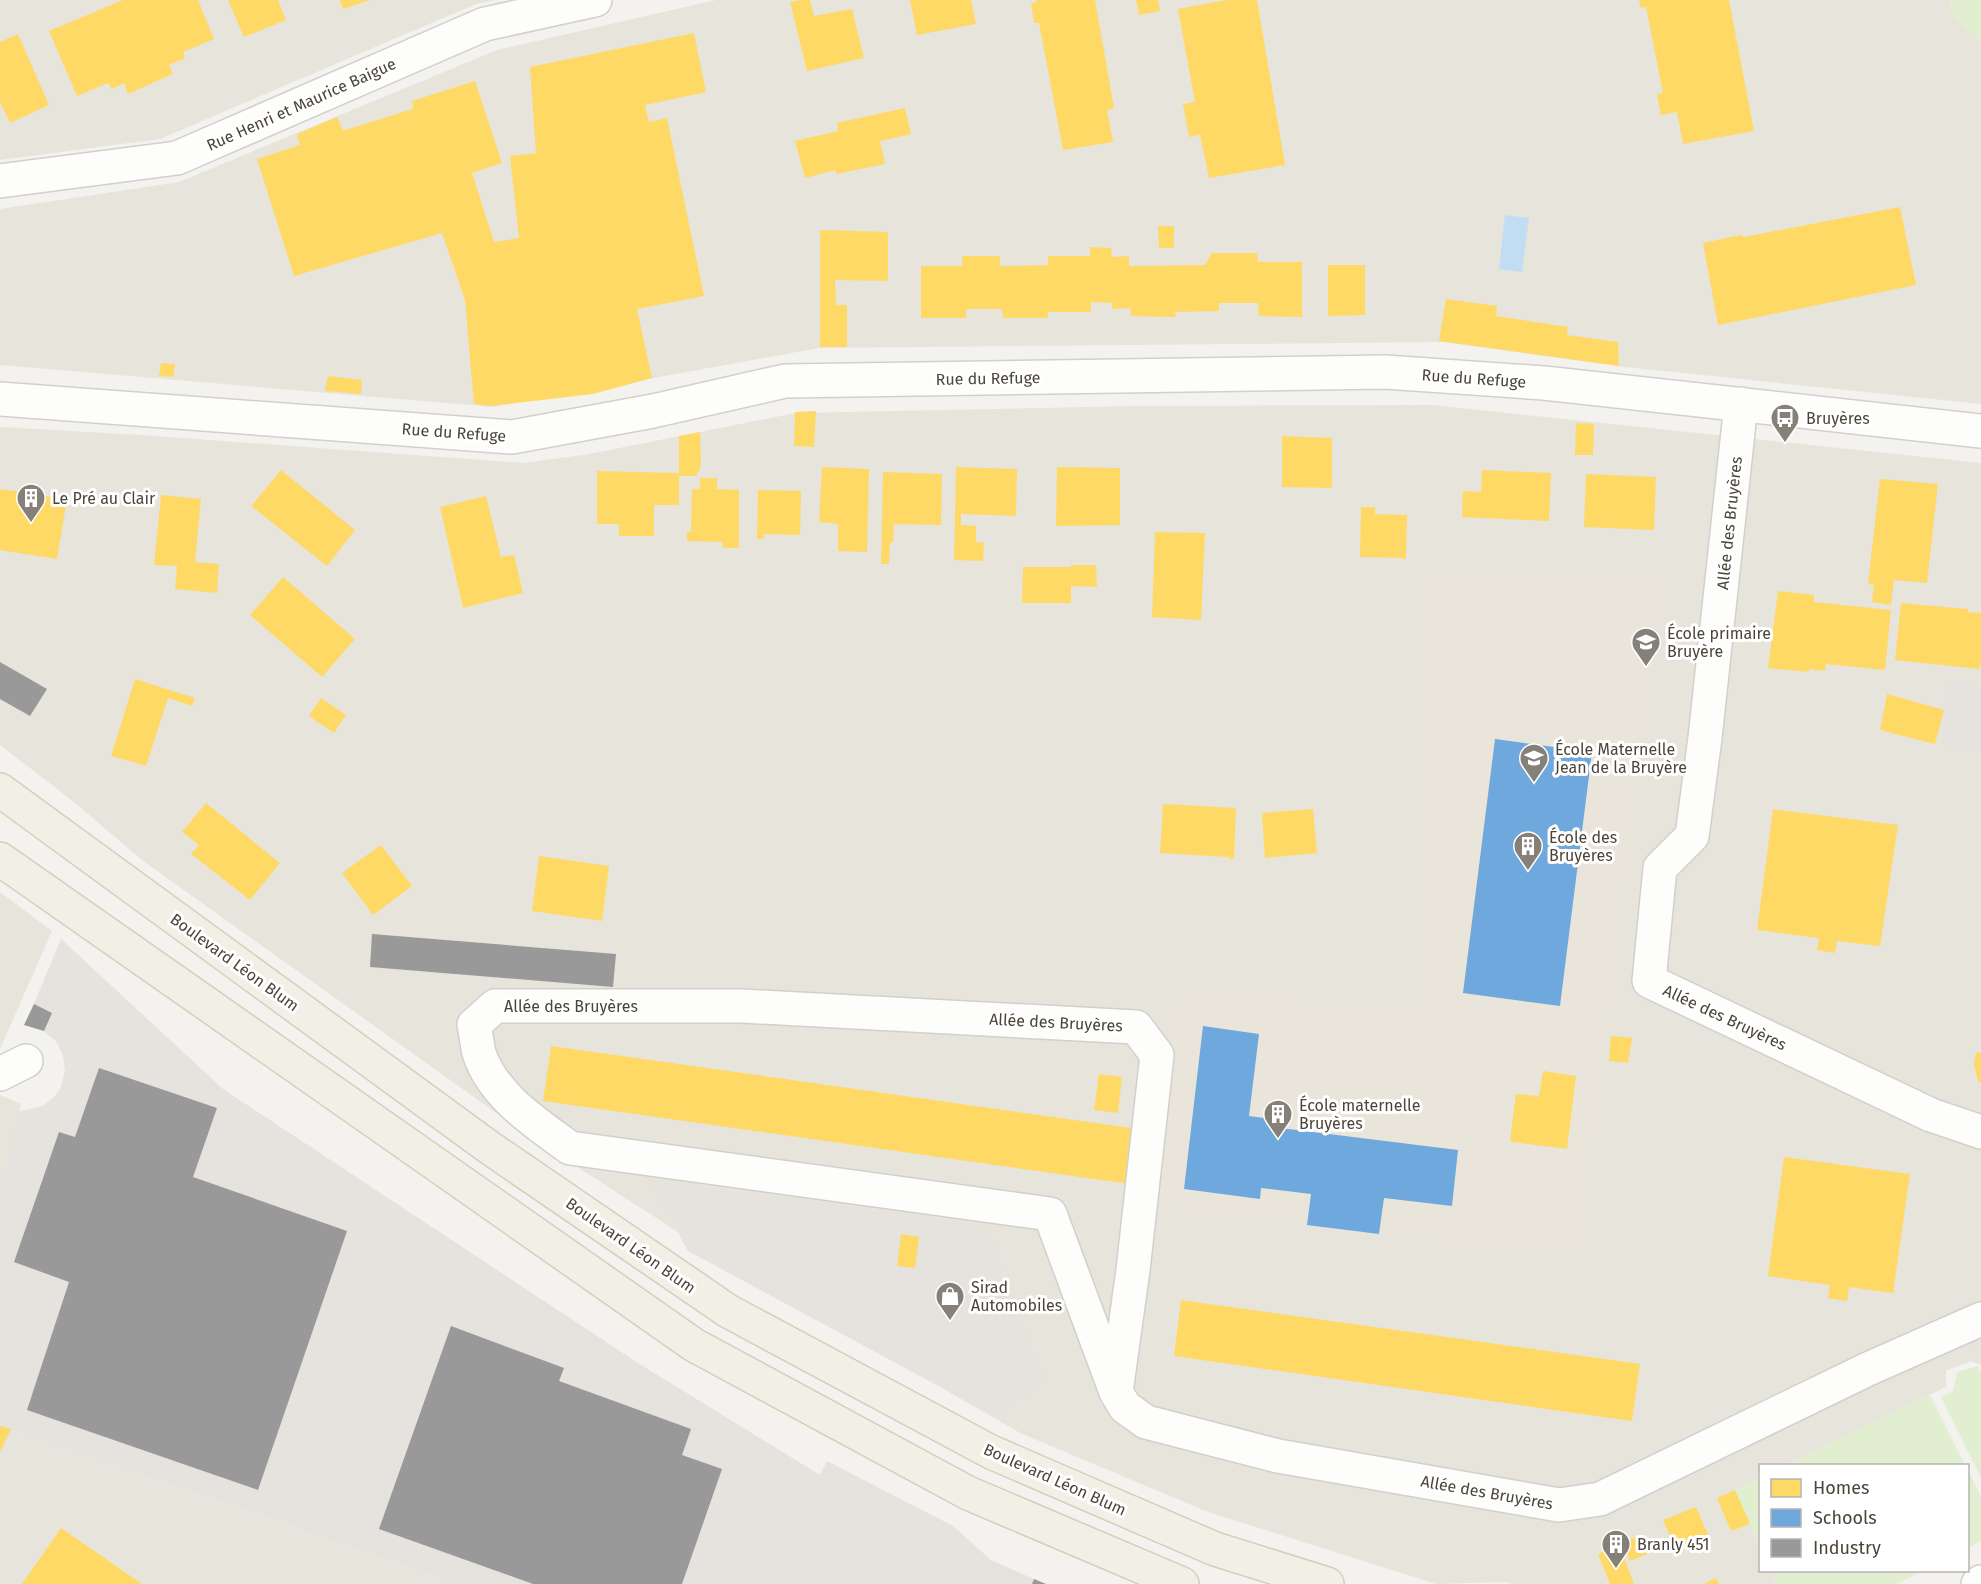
<svg xmlns="http://www.w3.org/2000/svg" width="1981" height="1584" font-family="'Fira Sans',sans-serif">
  <style>
    .residential { fill: #e7e4dc }
    .industrial { fill: #e6e2de }
    .education { fill: #eae5da }
    .green { fill: #e1eecf }
    .parking { fill: #e6e3df }
    .water { fill: #c0ddf1 }
    .homes { fill: #ffd966 }
    .schools { fill: #6fa8dc }
    .industry { fill: #999 }
    .lines { fill: none; stroke-linecap: round; stroke-linejoin: round }
    .minor-casing { stroke: #d2d0cb; stroke-width: 36 }
    .major-casing { stroke: #d6cebb; stroke-width: 36 }
    .minor { stroke: #fdfdfc; stroke-width: 33 }
    .major { stroke: #f2efe6; stroke-width: 33 }
    .labels { text-anchor: middle; stroke-width: 6; stroke-linejoin: round; paint-order: stroke }
    .street-label { font-size: 16px; fill: #4b4439; stroke: #fff }
    .poi-label { font-size: 16px; fill: #4b4439; stroke: #fff; text-anchor: start }
  </style>
  <rect width="100%" height="100%" fill="#f4f2ee"/>
  <path class="residential" d="M0,0H495L476,4L160,139L0,160Z
    M716,0H1981V404L1625,367L1443,342L819,348L493,407L0,365V209L179,182L497,50Z
    M1432,405L1981,463V1365L1971,1361L1946,1371V1387L1786,1465L1760,1466V1478L1735,1490L1760,1547V1570L1771,1571L1777,1584H1512L1506,1582L1436,1584L1208,1512L1020,1433L737,1270L523,1132L142,860L74,802L0,745V427L141,435L524,463L589,454L796,413L1133,406Z
    M0,892L52,931L0,1049Z
    M0,1095L21,1104L0,1194Z
    M0,1426L334,1542L456,1584H0Z"/>
  <path class="industrial" d="M61,939L223,1089L638,1363L820,1475L827,1461L953,1526L991,1560L1045,1584H456L0,1426V1194L19,1111L32,1109L44,1105L54,1097L61,1087L65,1071L63,1055L56,1041L43,1031L25,1025Z"/>
  <path class="education" d="M1431,572L1664,579L1578,1259L1149,1205L1178,990L1431,1008Z"/>
  <path class="green" d="M1949,0H1981V41L1952,15Z
    M1978,1366L1981,1373V1478L1941,1397L1953,1391L1957,1372Z
    M1930,1395L1965,1465H1786Z
    M1968,1470L1981,1497V1541L1968,1548Z
    M1760,1478V1547L1735,1490Z
    M1771,1571H1923L1896,1584H1777Z"/>
  <path class="parking" d="M1947,680L1981,683V752L1942,744Z
    M650,1180L986,1225L1043,1379L996,1417L688,1251Z"/>
  <path class="water" d="M1505,215L1529,218L1522,272L1499,269Z"/>
  <path class="homes" d="M123,0H198L214,39L183,52L185,58L169,65L173,74L128,94L124,83L112,89L108,83L77,96L49,31Z
    M228,0H278L286,20L244,37Z
    M340,0H370L343,9Z
    M801,0H810L814,16L852,9L864,58L807,71L790,2Z
    M910,0H971L976,24L917,35Z
    M1036,0H1095L1114,108L1107,110L1113,142L1063,150L1039,23H1034L1031,3L1037,2Z
    M1136,0H1158L1160,11L1139,15Z
    M1226,0H1257L1285,165L1209,178L1200,135L1189,137L1183,104L1195,102L1178,9Z
    M1639,0H1729L1754,131L1683,144L1677,112L1661,115L1657,94L1663,93L1646,7L1641,8Z
    M694,33L706,92L645,105L649,122L667,118L704,296L637,309L652,378L593,394L491,406L474,404L465,300L442,233L294,276L257,159L300,145L297,134L337,117L343,130H345L413,109L412,101L475,81L502,163L472,173L494,242L519,238L510,156L536,153L530,67Z
    M18,34L49,105L10,123L0,102V42Z
    M905,108L911,134L880,141L885,164L836,174L835,170L805,178L795,141L838,131L837,123Z
    M1900,207L1916,285L1718,325L1703,243L1741,235L1744,237Z
    M1158,226H1174V248H1159Z
    M820,230L888,232V281L835,280L836,305H847V347H820Z
    M1090,247L1111,248L1112,257L1129,256V266L1205,265L1212,253H1257L1258,262H1302V317L1259,316L1258,303H1219V311L1175,312L1176,317L1131,316L1130,308L1112,309V303L1091,302V312H1048V318H1003L1002,309H966V318H921V266H962V256H1000V266L1048,265V256H1090Z
    M1328,265H1365V315L1328,316Z
    M1446,299L1497,306L1496,316L1568,327L1567,335L1618,342L1619,366L1439,341Z
    M161,363L175,364L173,377L159,376Z
    M328,376L362,380L361,394L325,391Z
    M816,411L814,447L794,446L795,412Z
    M1576,423L1594,424L1593,455H1575Z
    M700,432L701,466L696,476H679V505H654V536H619V524H597V471L679,473V436Z
    M1282,436L1332,438V488L1282,487Z
    M822,467L869,469L867,552L838,551V524L819,522Z
    M956,467L1017,469L1016,516L961,514V525L976,526V542L984,543L983,561L954,560Z
    M1057,467L1120,468V525L1056,526Z
    M281,470L355,530L327,566L251,506Z
    M1482,470L1551,473L1549,521L1462,517L1463,491L1481,492Z
    M883,472L942,474L941,525L894,524L893,542L890,543L889,564H881Z
    M1586,474L1656,477L1654,530L1584,527Z
    M700,478H717V489L739,490V548H723V542L687,541V532H691L692,489H700Z
    M1880,479L1938,484L1927,583L1894,580L1891,605L1872,602L1874,585L1868,584Z
    M0,489L67,499L57,559L0,550Z
    M758,490L801,491L800,535L764,534V539H757Z
    M161,495L201,499L195,562L219,564L217,593L175,589L177,566L154,565Z
    M486,496L501,557L514,555L523,593L463,608L440,507Z
    M1361,507H1375V514L1407,515L1406,558L1404,560L1403,558L1360,557Z
    M1155,532L1205,533L1201,620L1152,617Z
    M1071,565H1096L1097,587L1071,586V603H1022L1023,567H1071Z
    M283,577L355,639L322,677L250,615Z
    M1778,591L1814,595V602L1891,610L1885,670L1826,664L1825,671L1809,669V672L1768,668Z
    M1901,603L1968,609V612L1981,613V664L1979,669L1895,660Z
    M135,679L195,698L192,706L168,698L146,766L111,756Z
    M1887,694L1944,710L1935,744L1880,730Z
    M321,698L346,715L334,733L309,716Z
    M206,803L280,863L250,900L191,854L199,845L182,832Z
    M1163,804L1236,808L1234,858L1231,860L1229,857L1160,853Z
    M1313,809L1317,853L1265,858L1262,813Z
    M1773,809L1898,825L1880,946L1837,941L1835,953L1817,950L1819,938L1757,930Z
    M381,845L412,886L373,915L342,873Z
    M539,856L609,866L602,921L532,911Z
    M1611,1036L1632,1038L1628,1063L1609,1061Z
    M551,1046L1138,1129L1130,1184L543,1101Z
    M1976,1052L1981,1053V1082H1978L1974,1064Z
    M1543,1071L1576,1076L1567,1149L1512,1142L1510,1140L1516,1094L1539,1096Z
    M1099,1074L1122,1077L1118,1113L1094,1110Z
    M1784,1157L1910,1174L1893,1293L1849,1287L1847,1301L1828,1298L1830,1285L1768,1276Z
    M901,1234L919,1237L915,1268L897,1266Z
    M1181,1300L1640,1364L1632,1421L1174,1356Z
    M0,1426L11,1429L0,1452Z
    M1735,1490L1750,1524L1731,1531L1717,1498Z
    M1696,1507L1709,1537L1676,1550L1663,1520Z
    M61,1528L142,1584H22Z
    M1639,1536L1647,1554L1630,1561L1622,1542Z
    M1619,1545L1634,1584H1610L1598,1554Z
    M1716,1578L1719,1584H1704Z"/>
  <path class="schools" d="M1495,739L1592,752L1560,1006L1463,993Z
    M1203,1026L1259,1034L1249,1116L1273,1119L1272,1127L1458,1150L1452,1206L1384,1198L1379,1234L1307,1225L1311,1194L1261,1188L1260,1199L1184,1189Z"/>
  <path class="industry" d="M0,662L47,689L30,716L0,699Z
    M372,934L616,954L613,987L370,967Z
    M34,1004L52,1013L44,1031L24,1025Z
    M99,1068L217,1108L193,1177L347,1231L258,1490L27,1410L69,1282L14,1262L59,1132L75,1137Z
    M451,1326L564,1368L559,1381L691,1429L682,1455L722,1469L682,1584H533L379,1529Z
    M1034,1579L1046,1584H1032Z"/>
  <g class="lines">
    <g class="minor-casing">
      <path id="minor" d="M0,181L177,158L485,24L595,0
        M0,399L512,437L653,411L785,381L1385,372L1544,383L1981,431
        M1741,404L1705,738L1692,836L1660,868L1649,981L1931,1115L1981,1132
        M0,1074L26,1061
        M1116,1392L1050,1214L570,1148C536,1123 493,1096 479,1053C477,1044 476,1034 474,1025L495,1006H742L1136,1027L1157,1055L1133,1270L1116,1392L1125,1407L1146,1422L1278,1456L1559,1505L1600,1499L1868,1369L1981,1319
        M1978,1584L1981,1582"/>
    </g>
    <g class="major-casing">
      <path id="major" d="M0,790L490,1148L728,1311L991,1452L1215,1549L1327,1584
        M0,859L694,1345L968,1493L1182,1584"/>
    </g>
    <use href="#minor" class="minor"/>
    <use href="#major" class="major"/>
  </g>
  <defs>
    <g id="bus-pin" transform="scale(1.5)"><path d="M0 17L-7.5 6A9.5 9.5 0 1 1 7.5 6Z" fill="#868178" stroke="#fff"/><path d="M-5-6H5V4H4V6H2V4H-2V6H-4V4H-5ZM-3.5-4V0h7V-4ZM-3.5 1.2v1.5H-2V1.2ZM2 1.2v1.5H3.5V1.2Z" fill="#fff"/></g>
    <g id="building-pin" transform="scale(1.5)"><path d="M0 17L-7.5 6A9.5 9.5 0 1 1 7.5 6Z" fill="#868178" stroke="#fff"/><path d="M-4-6H4V6H1V3H-1V6H-4ZM-2.5-4.3h1.7v1.8h-1.7ZM.8-4.3h1.7v1.8H.8ZM-2.5-1h1.7V.8h-1.7ZM.8-1h1.7V.8H.8Z" fill="#fff"/></g>
    <g id="school-pin" transform="scale(1.5)"><path d="M0 17L-7.5 6A9.5 9.5 0 1 1 7.5 6Z" fill="#868178" stroke="#fff"/><path d="M0-5L7-2L0 1L-7-2ZM-4 1L0 2.5L4 1V4Q0 6-4 4Z" fill="#fff"/></g>
    <g id="shop-pin" transform="scale(1.5)"><path d="M0 17L-7.5 6A9.5 9.5 0 1 1 7.5 6Z" fill="#868178" stroke="#fff"/><path d="M-5-2.5h2.3a2.7 3.5 0 0 1 5.4 0H5L5.5 6h-11ZM-1.5-2.5h3a1.5 2.3 0 0 0-3 0Z" fill="#fff"/></g>
  </defs>
  <g fill-rule="evenodd">
    <use href="#bus-pin" x="1785" y="418"/>
    <use href="#building-pin" x="31" y="498"/>
    <use href="#school-pin" x="1646" y="642"/>
    <use href="#school-pin" x="1534" y="758"/>
    <use href="#building-pin" x="1528" y="846"/>
    <use href="#building-pin" x="1278" y="1114"/>
    <use href="#shop-pin" x="950" y="1296"/>
    <use href="#building-pin" x="1616" y="1544"/>
  </g>
  <g class="labels">
    <g class="street-label">
      <text transform="translate(301 104) rotate(-24)" y="6">Rue Henri et Maurice Baigue</text>
      <text transform="translate(988 378) rotate(-1)" y="6">Rue du Refuge</text>
      <text transform="translate(1474 378) rotate(4)" y="6">Rue du Refuge</text>
      <text transform="translate(454 432) rotate(4)" y="6">Rue du Refuge</text>
      <text transform="translate(1729 523) rotate(-84)" y="6">Allée des Bruyères</text>
      <text transform="translate(235 962) rotate(36)" y="6">Boulevard Léon Blum</text>
      <text x="571" y="1012">Allée des Bruyères</text>
      <text transform="translate(1725 1017) rotate(25)" y="6">Allée des Bruyères</text>
      <text transform="translate(1056 1022) rotate(3)" y="6">Allée des Bruyères</text>
      <text transform="translate(631 1245) rotate(35)" y="6">Boulevard Léon Blum</text>
      <text transform="translate(1055 1479) rotate(24)" y="6">Boulevard Léon Blum</text>
      <text transform="translate(1487 1492) rotate(10)" y="6">Allée des Bruyères</text>
    </g>
    <g class="poi-label">
      <text x="1806" y="424">Bruyères</text>
      <text x="52" y="504">Le Pré au Clair</text>
      <text x="1667" y="639">École primaire<tspan x="1667" dy="18">Bruyère</tspan></text>
      <text x="1555" y="755">École Maternelle<tspan x="1555" dy="18">Jean de la Bruyère</tspan></text>
      <text x="1549" y="843">École des<tspan x="1549" dy="18">Bruyères</tspan></text>
      <text x="1299" y="1111">École maternelle<tspan x="1299" dy="18">Bruyères</tspan></text>
      <text x="971" y="1293">Sirad<tspan x="971" dy="18">Automobiles</tspan></text>
      <text x="1637" y="1550">Branly 451</text>
    </g>
  </g>
  <rect x="1759" y="1464" width="210" height="108" fill="#ffffff" stroke="#b7b4b0" stroke-width="1.5"/>
  <rect x="1771" y="1479" width="30" height="18" fill="#ffd966" stroke="#b7b4b0" stroke-width="1.5"/>
  <text x="1813" y="1494" font-size="18" fill="#4b4439">Homes</text>
  <rect x="1771" y="1509" width="30" height="18" fill="#6fa8dc" stroke="#b7b4b0" stroke-width="1.5"/>
  <text x="1813" y="1524" font-size="18" fill="#4b4439">Schools</text>
  <rect x="1771" y="1539" width="30" height="18" fill="#999999" stroke="#b7b4b0" stroke-width="1.5"/>
  <text x="1813" y="1554" font-size="18" fill="#4b4439">Industry</text>
</svg>
